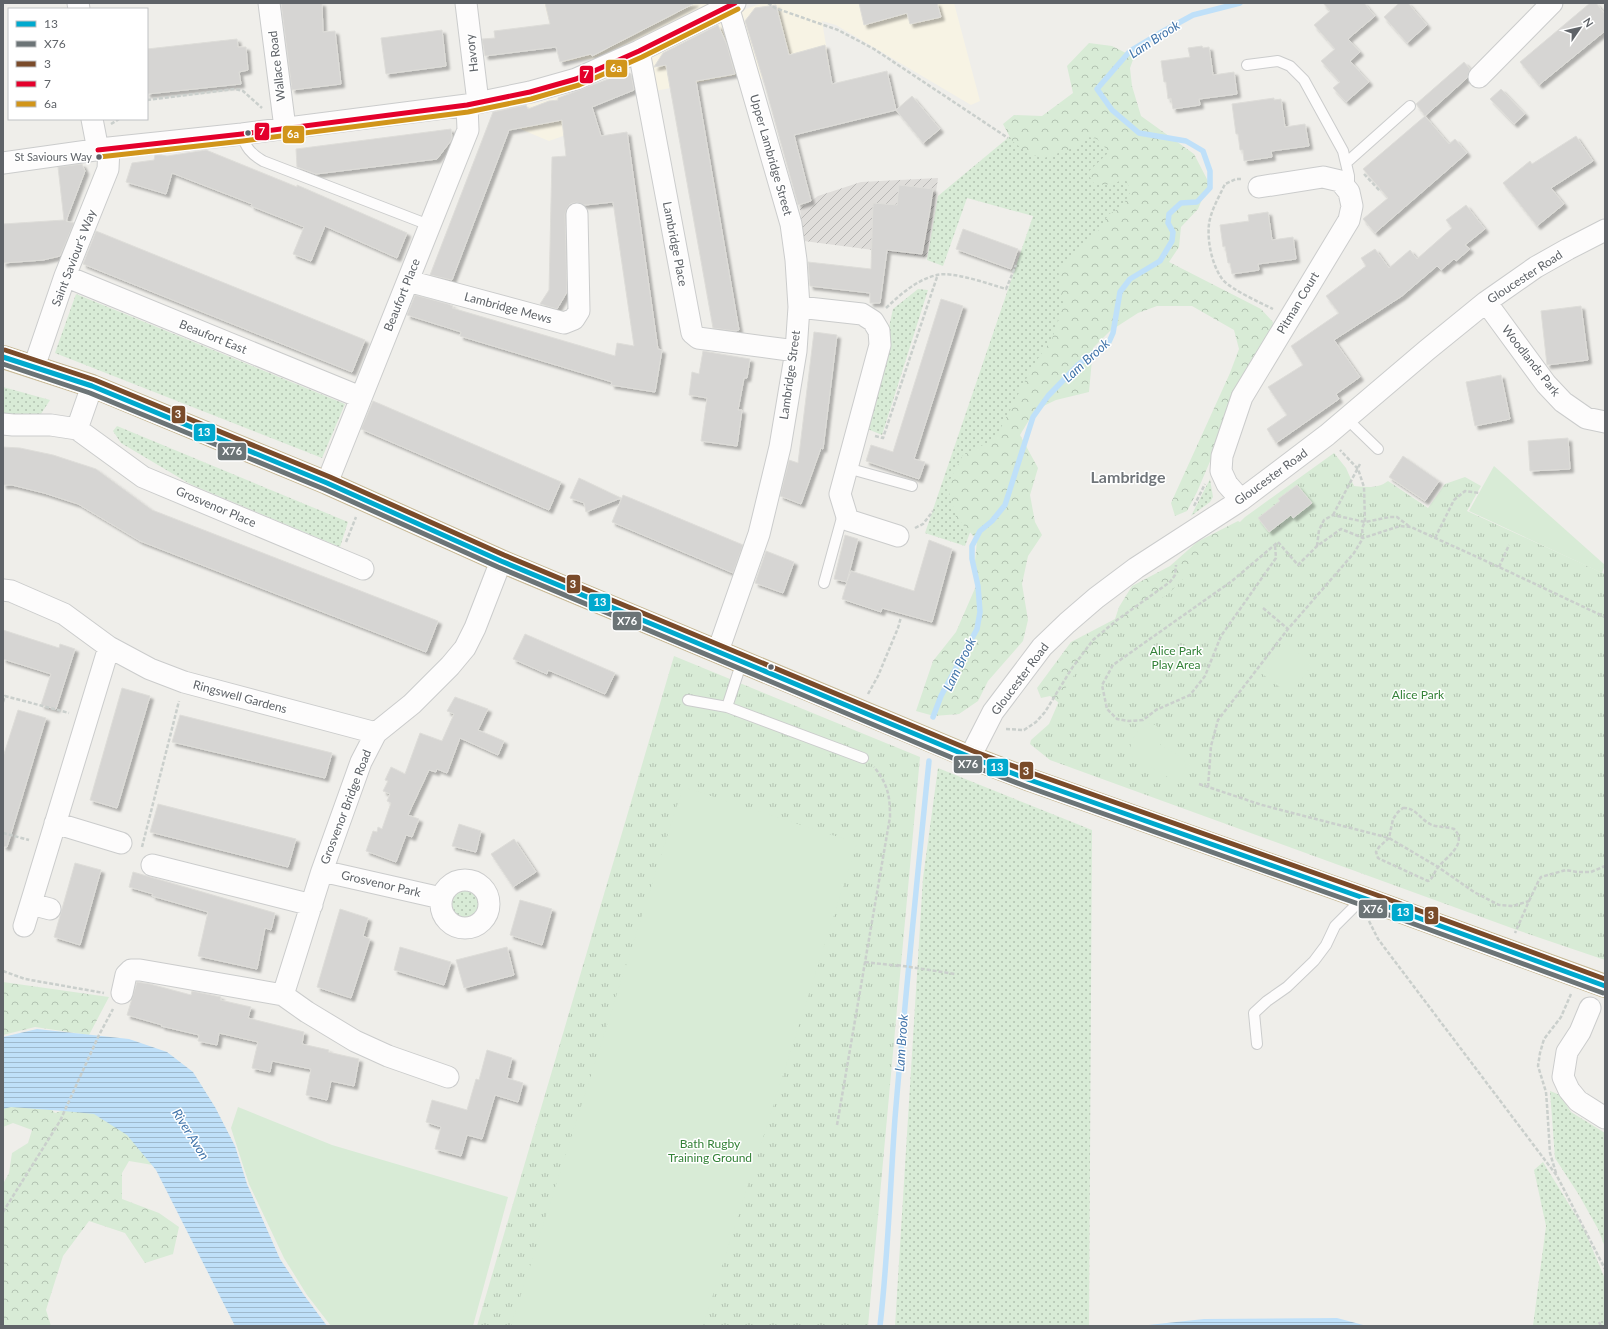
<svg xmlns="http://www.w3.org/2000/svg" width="1608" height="1329" font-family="Lato,sans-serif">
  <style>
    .commercial { fill: #f7f3e4 }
    .industrial { fill: url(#industrial-furrows) }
    .grass { fill: url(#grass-dots) }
    .forest { fill: url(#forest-crowns) }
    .park { fill: url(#park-tufts) }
    .garden { fill: #d8ebd6 }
    .water { fill: url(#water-rules) }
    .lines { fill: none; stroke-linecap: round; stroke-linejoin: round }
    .stream { stroke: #bfe0f9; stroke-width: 5.5 }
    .building { fill: #d6d5d3; stroke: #deddd9; filter: url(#shadow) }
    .lane-casing { stroke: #cbcccc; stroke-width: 12 }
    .street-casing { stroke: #cbcccc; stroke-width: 23 }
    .highway-casing { stroke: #c8b996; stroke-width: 24 }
    .path { stroke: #cacfcc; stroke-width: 2.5; stroke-dasharray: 4 2; stroke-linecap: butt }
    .lane { stroke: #fdfcfc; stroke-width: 10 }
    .street { stroke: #fdfcfc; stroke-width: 21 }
    .highway { stroke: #f0ede3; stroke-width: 22 }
    .bus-1-casing { stroke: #fff; stroke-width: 8 }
    .bus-2-casing { stroke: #fff; stroke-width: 8 }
    .bus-3-casing { stroke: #fff; stroke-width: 8 }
    .bus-4-casing { stroke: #fff; stroke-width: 8 }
    .bus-5-casing { stroke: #fff; stroke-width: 8 }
    .bus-1 { stroke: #00a9ce; stroke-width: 5 }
    .bus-2 { stroke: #6c7476; stroke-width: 5 }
    .bus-3 { stroke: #7a4b2a; stroke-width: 5 }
    .bus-4 { stroke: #e4002b; stroke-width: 5 }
    .bus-5 { stroke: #d1951a; stroke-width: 5 }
    .bus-dot { fill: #5f6368; stroke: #fff; stroke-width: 1.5 }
    .labels { text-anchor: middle; stroke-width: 3; stroke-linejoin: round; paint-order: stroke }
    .bus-label { font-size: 11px; fill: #5f6368; stroke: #fff; text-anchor: end }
    .street-label { font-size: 12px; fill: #5f6368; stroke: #fff }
    .park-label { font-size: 12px; fill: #348238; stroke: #fff }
    .water-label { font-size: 13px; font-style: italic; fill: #4174aa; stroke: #fff }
    .district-label { font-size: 16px; font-weight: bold; fill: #70757a; stroke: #fff }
    .line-badge { stroke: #fff; stroke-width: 1.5 }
    .badge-label { font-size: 11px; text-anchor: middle; font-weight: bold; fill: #fff }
  </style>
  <defs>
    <pattern id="industrial-furrows" width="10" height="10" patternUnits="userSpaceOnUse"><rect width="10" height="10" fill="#dfddda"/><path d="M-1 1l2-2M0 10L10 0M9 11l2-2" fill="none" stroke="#b8b7b5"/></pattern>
    <pattern id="grass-dots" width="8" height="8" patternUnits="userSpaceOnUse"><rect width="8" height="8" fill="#d8ebd6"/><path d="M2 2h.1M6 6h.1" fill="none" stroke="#b2c2b1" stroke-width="1.8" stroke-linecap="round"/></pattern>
    <pattern id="forest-crowns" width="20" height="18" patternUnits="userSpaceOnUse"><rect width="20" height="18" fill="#d8ebd6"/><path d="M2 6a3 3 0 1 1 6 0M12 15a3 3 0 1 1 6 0" fill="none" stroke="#b2c2b1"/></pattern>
    <pattern id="park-tufts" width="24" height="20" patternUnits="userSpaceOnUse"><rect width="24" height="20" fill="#d8ebd6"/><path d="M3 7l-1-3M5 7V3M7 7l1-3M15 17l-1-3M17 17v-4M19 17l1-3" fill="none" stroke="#b2c2b1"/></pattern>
    <pattern id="water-rules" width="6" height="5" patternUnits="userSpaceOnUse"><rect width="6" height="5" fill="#bfe0f9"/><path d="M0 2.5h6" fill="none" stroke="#9eb9cd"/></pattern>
    <filter id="shadow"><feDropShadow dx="3.5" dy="3.5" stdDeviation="1" flood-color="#0004"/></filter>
  </defs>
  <rect width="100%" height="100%" fill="#efeeea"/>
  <path class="commercial" d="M544,3H714L720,19L762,3H954L980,101L971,105L836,25L822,21L830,70L763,79L737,75L655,91L646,36L592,59L560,62Z
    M571,93L583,129L549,141L492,117L495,108L538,103Z"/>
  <path class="industrial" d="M938,178L927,257L804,241L800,209L818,196L861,182Z"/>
  <path class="grass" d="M1091,115L1174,175L1018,403L965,546L925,533L1033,216L967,198L943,266L927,260L938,196L1015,132Z
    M918,289L928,290L882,435L863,427L887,336L893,309Z
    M76,294L345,404L322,458L55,353Z
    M3,387L50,400L39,417L3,418Z
    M117,426L348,522L340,547L190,484L121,443L113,431Z
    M1210,479L1213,497L1210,502L1191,516Z
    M938,768L1092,830L1089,1326H895L923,878Z
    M447 904a18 18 0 1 1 36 0a18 18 0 1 1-36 0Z
    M1550,1091L1560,1095L1571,1112L1605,1133V1247L1598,1229L1579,1195L1555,1158Z
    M1543,1162L1584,1229L1605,1279V1326H1533L1546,1226L1534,1170Z"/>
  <path class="forest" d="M1089,43L1112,46L1134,57L1130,68L1132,86L1141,116L1194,154L1209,183L1198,209L1181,227L1179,247L1169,262L1261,309L1273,322L1271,338L1242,386L1197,492L1187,511L1175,516L1171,503L1230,373L1239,349L1234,330L1192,306H1157L1138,313L1110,331L1093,348L1089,392L1056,400L1035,410L1020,435L1038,468L1030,495L1035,522L1042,535L1028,556L1022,584L1028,620L1023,641L988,681L978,701L959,714L934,716L916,711L933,661L956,632L976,586L975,561L977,540L956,517L947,485L963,455L995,439L1034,364L1052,339L1063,303L1058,269L1096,234L1109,214L1122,207L1131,191L1125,178L1114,184L1095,185L1087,173L1109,152L1097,139L1088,137L1079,146L1044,158L1029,154L1012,141L1003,124L1014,115L1042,116L1073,93L1067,66Z
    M1238,521L1254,530L1067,709L1050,696L1041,698L1037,688L1071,642L1115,619L1119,607L1132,586L1170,566L1197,542Z
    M3,982L109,997L89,1035L35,1027L3,1035Z
    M36,1095L55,1113L76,1106L113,1119L159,1166L129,1161L122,1173V1199L159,1213L179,1227L173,1254L145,1263L125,1233L89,1221L63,1256L46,1310L51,1326H3V1184L9,1173L12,1153L28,1143L32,1130L13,1123L3,1127V1102Z"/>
  <path class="park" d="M1334,453L1346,468L1354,486C1366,487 1378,489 1388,481L1428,508L1445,484L1465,477L1481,486L1467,511L1605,574V960L1517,930L1050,760L1030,744L1031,740L1049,724L1063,692L1089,652L1119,626L1168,594L1245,517Z
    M674,656L920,757L868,1326H477Z"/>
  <path class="garden" d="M1494,466L1605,565L1602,573L1469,511Z
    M1284,642L1313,664L1290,695L1261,673Z
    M1148,723C1160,724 1165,734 1160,745L1180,756L1184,760L1186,765L1182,777L1171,779L1133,757C1125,745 1137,729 1148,723Z
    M683,787L857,843L703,1326H511Z
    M238,1107L332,1145L508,1197L473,1326H331L307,1295L284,1258L249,1184L231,1128Z"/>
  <path class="water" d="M37,1029L129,1039L167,1052L193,1072L215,1107L235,1146L247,1184L280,1259L304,1295L327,1326H235L156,1170L127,1135L94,1114L64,1111L11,1107L3,1109V1037Z
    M1337,1318L1367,1326H1139L1204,1319Z"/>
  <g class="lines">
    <path class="stream" d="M933,717L941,696L977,629L980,612L978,586L972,559V546L980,531L992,521L1005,505L1033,417L1048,396L1079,364L1109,342L1113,333L1120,292L1130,279L1160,261L1172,241L1173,232L1168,223L1169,214L1181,203L1197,202L1210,188V171L1203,151L1186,141L1139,133L1112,110L1097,89L1130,51L1160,33L1193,15L1240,3
      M880,1326C888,1257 890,1188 895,1118C905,999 917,880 929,761"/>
  </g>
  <path class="building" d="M281,3H322L323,32L335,31L341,84L292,90Z
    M545,3H695L592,56L591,54L560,62L556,47L485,56L482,39L495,38L494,31L550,24Z
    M859,3H937L941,17L910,24L907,13L864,25Z
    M1323,3H1364L1375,16L1348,39L1360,52L1350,61L1369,82L1346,102L1333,88L1340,82L1321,61L1335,49L1314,25L1330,11Z
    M1399,3H1408L1427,25L1407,43L1384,17Z
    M1590,3H1596L1605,14V31L1539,85L1520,62Z
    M776,5L789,55L825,45L832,84L887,71L896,110L794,135L811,201L798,205L765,86L745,21L755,8Z
    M718,25L727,45L735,74L696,81L739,330L735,331L713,328L666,65L654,67L663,53Z
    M442,30L446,66L386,74L381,38Z
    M237,39L238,47H246L248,70L239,72L241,84L147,94V49Z
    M1202,46L1203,48L1209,47L1213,75L1234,72L1237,94L1199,99L1200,105L1173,109L1171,98L1168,99L1166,82H1164L1161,61L1190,57L1188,48Z
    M1464,62L1470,69L1467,78L1425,116L1416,104Z
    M627,72L631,74L634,90L592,107L601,136L627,132L658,349L662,350L655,392L611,385L612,382L460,336L461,332L407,315L415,295L448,304L453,306L452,308L615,356L617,343L634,346L613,202L585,205L576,202L570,204L567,208L565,214L567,292L557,309L540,304L549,290L552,157L566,156L562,120L509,130L452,280L430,275L493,112L526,105L528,109L549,101L558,100V98Z
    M1501,89L1525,114L1514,124L1490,99Z
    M912,96L940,129L923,143L896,110Z
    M1274,98V100L1281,99L1285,127L1305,124L1309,146L1271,151L1272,157L1244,161L1243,150H1240L1238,134H1236L1232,104Z
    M1425,116L1449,144L1455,139L1467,153L1375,233L1363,219L1388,198L1363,169Z
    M451,129L452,138L450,142L437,159L316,174L297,167L296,149Z
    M1576,136L1593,161L1551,188L1564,204L1537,226L1503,183L1530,161L1532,164Z
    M206,150L297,187V185L407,233L397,258L325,226L311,261L293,254L304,227L251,206L252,204L172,173L166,194L126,182L132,163L154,160L155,155H161L167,156Z
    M82,164L85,171L66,221L74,223L60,256L43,260L3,263V224L64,220L58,167Z
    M899,185L933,189L930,210L922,254L887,250L880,303H870V293L810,286L808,262L871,269L873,203L897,205Z
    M1466,205L1485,229L1465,245L1470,249L1456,261L1454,259L1441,270L1437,266L1402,296L1334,340L1360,377L1336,394L1339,399L1276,443L1267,429L1287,415L1268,387L1303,365L1291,346L1339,313L1326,296L1366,266L1361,258L1375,249L1389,268L1410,250L1417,259L1452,228L1446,220Z
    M1268,212L1272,240L1293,237L1296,259L1258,264L1259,270L1232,274L1230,263H1228L1225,246L1223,247L1220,225L1249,221L1248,215Z
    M963,229L1018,249L1011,269L956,249Z
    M96,231L365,340L352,372L83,264Z
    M941,299L963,306L914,459L925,462L919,479L866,461L871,445L893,452Z
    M1581,306L1588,360L1547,365L1541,311Z
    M814,332L837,335L823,449L821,448L801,504L780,496L789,460L798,463Z
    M703,351L750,359L747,378H744L738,410H742L737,446L701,441L707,398L689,395L692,372L699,374Z
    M1501,375L1510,419L1475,426L1466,382Z
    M373,401L561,482L549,510L361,429Z
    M1568,438L1570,469L1530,471L1528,441Z
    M3,447L20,448L53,455L96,469L152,510L438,621L426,652L140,541L78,504L44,493L12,485H3Z
    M1403,456L1439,481L1425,501L1389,477Z
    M579,478L621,498L586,512L584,503L570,498Z
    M1297,485L1312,503L1293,518L1291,515L1269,532L1258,518L1280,501L1278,499Z
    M623,495L743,545L733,573L612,522Z
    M845,535L858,539L847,581L851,571L914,591L929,540L952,549L932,622L882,608L881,612L842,599L847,582L834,579Z
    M766,551L794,562L783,593L755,583Z
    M3,630L59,648L60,644L75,649L56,709L41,705L51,674L3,659Z
    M525,634L615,673L605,694L548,670L547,674L513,659Z
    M122,688L150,696L117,808L90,800Z
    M455,697L488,709L478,730L504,741L498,755L460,738L447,773L437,769L436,772L429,770L408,815L419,819L412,837L406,835L396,862L366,851L373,831L377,832L378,827L382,829L391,803L387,801L390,794L383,791L388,781L385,780L391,767L405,774L420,733L442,741L454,714L447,711Z
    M18,710L46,718L7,847L3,846V757Z
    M180,715L332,753L325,778L172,742Z
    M158,804L296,839L288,867L150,832Z
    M459,824L481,831L476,852L452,846Z
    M514,839L536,872L513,887L491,854Z
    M75,863L101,870L80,945L54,937Z
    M133,872L275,913L271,930L265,928L257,969L198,956L208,912L152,896L153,894L129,887Z
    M520,900L552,909L542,945L510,935Z
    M340,909L368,918L363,936L370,939L351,998L317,987Z
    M400,947L451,962L444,985L394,970Z
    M507,947L514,975L464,988L456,960Z
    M137,982L150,984L191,995L192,991L221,997L220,1000L251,1007L248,1018L304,1032L302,1044L329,1050L328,1052L359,1059L354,1086L331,1081L327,1100L306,1095L311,1069L272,1061L270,1072L252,1068L258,1042L219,1033L217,1045L198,1041L199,1035L161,1026L162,1025L127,1015Z
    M487,1050L512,1058L507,1078L523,1083L518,1102L495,1095L482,1139L467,1135L461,1156L435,1149L441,1127L426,1122L432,1100L467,1110L476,1079L479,1080Z"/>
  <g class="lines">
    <g class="lane-casing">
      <path id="lane" d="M1247,65L1278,61L1290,66L1304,80L1343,151L1349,176V187
        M242,134C245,147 251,154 263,161L429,225
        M1346,163L1410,106
        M1347,419L1378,449
        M847,468L912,486
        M824,583L843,514
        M688,700L727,707L863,758
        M727,707L742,661
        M1257,1044L1254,1013L1267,1001L1287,987L1314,961L1326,945L1335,926L1363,898"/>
    </g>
    <g class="street-casing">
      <path id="street" d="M78,3L79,9
        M269,3L285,128
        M466,3L478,102
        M639,51L692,333L698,338L796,351
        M1479,77L1552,3
        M92,119L98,150
        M3,163L109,148L242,134L467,105L530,92L576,79L639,51L735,3
        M65,276L360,397
        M408,281L564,323L574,319L579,311L577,214
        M1486,302L1546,384L1563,402L1586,418L1605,422
        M799,307L862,314L873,321L879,331L880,345L840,494L848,520L898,536
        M34,367L65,276L108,169L109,148
        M92,386L77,429L143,477L363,569
        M3,424L13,425H51L77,429
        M327,483L468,130L467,105
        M1241,500L1227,484L1221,471L1222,456L1242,397L1349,220L1352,206L1349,192L1340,181L1323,177L1259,187
        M3,590L11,591L64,614L109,647L150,669L184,682L376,733
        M718,651L759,534L780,447L796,351L799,307L796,260L791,224L728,6
        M970,757L993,712L1042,647L1067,623L1096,598L1136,568L1241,500L1327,435L1427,350L1486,302L1536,267L1568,249L1605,230
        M55,823L121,843
        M152,865L312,905
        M322,871L441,898
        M441 904a24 24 0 1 1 48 0a24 24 0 1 1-48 0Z
        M31,904L50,909
        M24,926L109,647
        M122,993L126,975L131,970H140L283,995L307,1012L355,1041L388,1056L448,1077
        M283,995L322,871L361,762L376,733L412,704L450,666L465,648L475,628L501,561
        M1590,1008L1580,1032L1567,1052L1563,1077L1569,1090L1578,1101L1605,1118"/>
    </g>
    <g class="highway-casing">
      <path id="highway" d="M3,357L92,386L327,483L501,561L970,757L1030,780L1372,901L1605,986"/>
    </g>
    <path class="path" d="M768,3L775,8L838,30L874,49L1008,138
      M147,100L235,89L243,91L262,108
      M111,124L119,119
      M1364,174L1380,191
      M1241,179H1236L1225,184C1219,197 1211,210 1209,224C1207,241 1212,266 1223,280C1232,290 1261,303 1273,309
      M886,308C901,294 916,280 937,275C953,271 989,284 1006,289L1016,265
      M875,436L883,438L938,274
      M1194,506L1205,484
      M1333,515L1360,464
      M915,528L923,524L933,511
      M1435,538L1454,500L1465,491L1479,493
      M346,542L356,517
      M1275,546L1276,558L1221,636L1205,676L1190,695L1156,710L1143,720L1129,721L1117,719L1107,709L1102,685L1113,665L1232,581L1278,542L1298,565L1317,546L1341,529L1363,538L1400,526L1411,527L1499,567L1605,617
      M1317,546L1319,530L1324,520L1333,515L1365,522L1390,517H1397L1410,527
      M1499,567L1509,545
      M1263,608L1288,629
      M868,694L878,676L898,628L901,617
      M3,702L5,696L69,713
      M1006,729L1024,730L1036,722L1045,712L1072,668L1093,640L1117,620L1170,582L1175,575L1176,565
      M1199,784L1262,805L1389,838L1438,867L1474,892L1499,905L1513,906L1529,901L1515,933
      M1208,787L1211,746L1218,720L1288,629L1354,553L1363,538L1362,528L1365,522L1364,487L1358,469L1340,450
      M1403,808C1415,807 1420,819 1430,824C1437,828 1447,826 1454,829C1468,843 1448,856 1439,866C1434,871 1434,878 1428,881L1384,861L1378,858L1376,852L1379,847L1389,838L1393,819L1398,812Z
      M3,833L29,840
      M142,847L179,701
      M1529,901L1538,882L1541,877L1566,870L1577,872H1591L1605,866
      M1369,921L1378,939L1557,1176L1605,1269
      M865,962L899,966
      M897,965L955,974
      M3,971L25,979L104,993
      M837,1125L890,817C890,796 888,784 874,767
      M1556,1173L1550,1153L1547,1105L1546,1092L1538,1066L1540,1053L1544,1039L1561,1017L1571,994
      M3,1212L60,1121L99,1035L113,1009
      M1599,1322L1601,1326"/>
    <use href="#lane" class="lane"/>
    <use href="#street" class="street"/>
    <use href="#highway" class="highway"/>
    <g class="bus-1-casing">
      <path id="bus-1" d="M3,357L92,386L327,483L501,561L970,757L1030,780L1372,901L1605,986"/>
    </g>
    <g class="bus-2-casing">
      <path id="bus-2" d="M3,364L90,393L324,489L498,567L967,764L1028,787L1370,908L1603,993"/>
    </g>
    <g class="bus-3-casing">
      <path id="bus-3" d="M5,350L95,380L330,477L504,555L973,751L1032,773L1374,894L1605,979"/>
    </g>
    <g class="bus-4-casing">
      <path id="bus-4" d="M98,150L242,134L467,105L530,92L576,79L639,51L735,3"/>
    </g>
    <g class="bus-5-casing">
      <path id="bus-5" d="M99,157L243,141L468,112L531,99L579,85L642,57L738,9"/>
    </g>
    <use href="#bus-1" class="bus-1"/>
    <use href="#bus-2" class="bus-2"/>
    <use href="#bus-3" class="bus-3"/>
    <use href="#bus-4" class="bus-4"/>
    <use href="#bus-5" class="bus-5"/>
  </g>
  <g class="bus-dot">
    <circle cx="248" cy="133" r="3.5"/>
    <circle cx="99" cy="157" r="3.5"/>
    <circle cx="771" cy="667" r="3.5"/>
  </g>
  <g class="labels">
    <g class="bus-label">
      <text x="92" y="161">St Saviours Way</text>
    </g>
    <g class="street-label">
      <text transform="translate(472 53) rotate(-97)" y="4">Havory</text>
      <text transform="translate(277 66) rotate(-97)" y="4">Wallace Road</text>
      <text transform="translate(771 155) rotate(74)" y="4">Upper Lambridge Street</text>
      <text transform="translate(675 244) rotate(79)" y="4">Lambridge Place</text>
      <text transform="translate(74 258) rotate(-69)" y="4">Saint Saviour's Way</text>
      <text transform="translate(1525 277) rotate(-33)" y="4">Gloucester Road</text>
      <text transform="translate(402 295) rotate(-68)" y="4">Beaufort Place</text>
      <text transform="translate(1298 303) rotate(-59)" y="4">Pitman Court</text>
      <text transform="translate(508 308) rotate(15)" y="4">Lambridge Mews</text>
      <text transform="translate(213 337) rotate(22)" y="4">Beaufort East</text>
      <text transform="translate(1531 361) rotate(52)" y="4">Woodlands Park</text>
      <text transform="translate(790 375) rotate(-82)" y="4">Lambridge Street</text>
      <text transform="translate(1271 477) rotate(-36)" y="4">Gloucester Road</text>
      <text transform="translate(216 507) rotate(23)" y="4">Grosvenor Place</text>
      <text transform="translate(1020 679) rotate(-53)" y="4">Gloucester Road</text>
      <text transform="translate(240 697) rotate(15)" y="4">Ringswell Gardens</text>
      <text transform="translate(346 807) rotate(-69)" y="4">Grosvenor Bridge Road</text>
      <text transform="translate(381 884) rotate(13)" y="4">Grosvenor Park</text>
    </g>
    <g class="park-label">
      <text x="1176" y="655">Alice Park<tspan x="1176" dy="14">Play Area</tspan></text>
      <text x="1418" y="699">Alice Park</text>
      <text x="710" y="1148">Bath Rugby<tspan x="710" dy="14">Training Ground</tspan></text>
    </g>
    <g class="water-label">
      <text transform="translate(1154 39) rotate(-33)" y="5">Lam Brook</text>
      <text transform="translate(1086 360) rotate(-42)" y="5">Lam Brook</text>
      <text transform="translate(959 664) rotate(-64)" y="5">Lam Brook</text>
      <text transform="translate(901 1043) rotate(-86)" y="5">Lam Brook</text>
      <text transform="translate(191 1134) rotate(58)" y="5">River Avon</text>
    </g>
    <g class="district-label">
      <text x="1128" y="483">Lambridge</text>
    </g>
  </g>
  <g class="line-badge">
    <rect x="605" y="59" width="23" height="19" rx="4" fill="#d1951a"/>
    <rect x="579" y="65" width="15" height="19" rx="4" fill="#e4002b"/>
    <rect x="254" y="122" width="16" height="19" rx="4" fill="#e4002b"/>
    <rect x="282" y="125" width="23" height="19" rx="4" fill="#d1951a"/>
    <rect x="171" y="405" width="15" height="19" rx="4" fill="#7a4b2a"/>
    <rect x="193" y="423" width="23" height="19" rx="4" fill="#00a9ce"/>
    <rect x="217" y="442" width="30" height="19" rx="4" fill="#6c7476"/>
    <rect x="566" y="574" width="15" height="20" rx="4" fill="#7a4b2a"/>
    <rect x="588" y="593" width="23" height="19" rx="4" fill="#00a9ce"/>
    <rect x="612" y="611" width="30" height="20" rx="4" fill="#6c7476"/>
    <rect x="953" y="755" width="30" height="19" rx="4" fill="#6c7476"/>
    <rect x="986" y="758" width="23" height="19" rx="4" fill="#00a9ce"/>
    <rect x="1019" y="761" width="15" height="19" rx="4" fill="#7a4b2a"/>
    <rect x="1358" y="899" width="30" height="20" rx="4" fill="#6c7476"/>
    <rect x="1391" y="903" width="23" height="19" rx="4" fill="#00a9ce"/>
    <rect x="1424" y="906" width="15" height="19" rx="4" fill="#7a4b2a"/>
  </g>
  <g class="badge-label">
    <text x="616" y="72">6a</text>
    <text x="586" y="78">7</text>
    <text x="262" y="135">7</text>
    <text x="293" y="138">6a</text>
    <text x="178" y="418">3</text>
    <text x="204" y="436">13</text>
    <text x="232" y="455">X76</text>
    <text x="573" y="588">3</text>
    <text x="600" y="606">13</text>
    <text x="627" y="625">X76</text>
    <text x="968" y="768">X76</text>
    <text x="997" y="771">13</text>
    <text x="1026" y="775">3</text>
    <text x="1373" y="913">X76</text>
    <text x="1403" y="916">13</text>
    <text x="1431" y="919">3</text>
  </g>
  <rect width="1608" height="1329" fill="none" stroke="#5f6368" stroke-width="8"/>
  <rect x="8" y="8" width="140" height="112" fill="#ffffff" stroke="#bfc1c3"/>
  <rect x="16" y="21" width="20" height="6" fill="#00a9ce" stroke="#bfc1c3"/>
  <text x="44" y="28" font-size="12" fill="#5f6368">13</text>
  <rect x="16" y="41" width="20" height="6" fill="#6c7476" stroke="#bfc1c3"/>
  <text x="44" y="48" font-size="12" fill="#5f6368">X76</text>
  <rect x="16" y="61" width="20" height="6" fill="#7a4b2a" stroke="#bfc1c3"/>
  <text x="44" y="68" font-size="12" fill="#5f6368">3</text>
  <rect x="16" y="81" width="20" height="6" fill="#e4002b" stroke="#bfc1c3"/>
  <text x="44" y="88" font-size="12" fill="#5f6368">7</text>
  <rect x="16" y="101" width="20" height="6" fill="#d1951a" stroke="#bfc1c3"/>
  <text x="44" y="108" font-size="12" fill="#5f6368">6a</text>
  <g transform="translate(1580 28) rotate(56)" stroke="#ffffff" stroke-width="3" paint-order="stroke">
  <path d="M0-3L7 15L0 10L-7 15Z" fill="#5f6368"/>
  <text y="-6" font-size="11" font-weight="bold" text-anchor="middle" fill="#5f6368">N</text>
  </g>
</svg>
